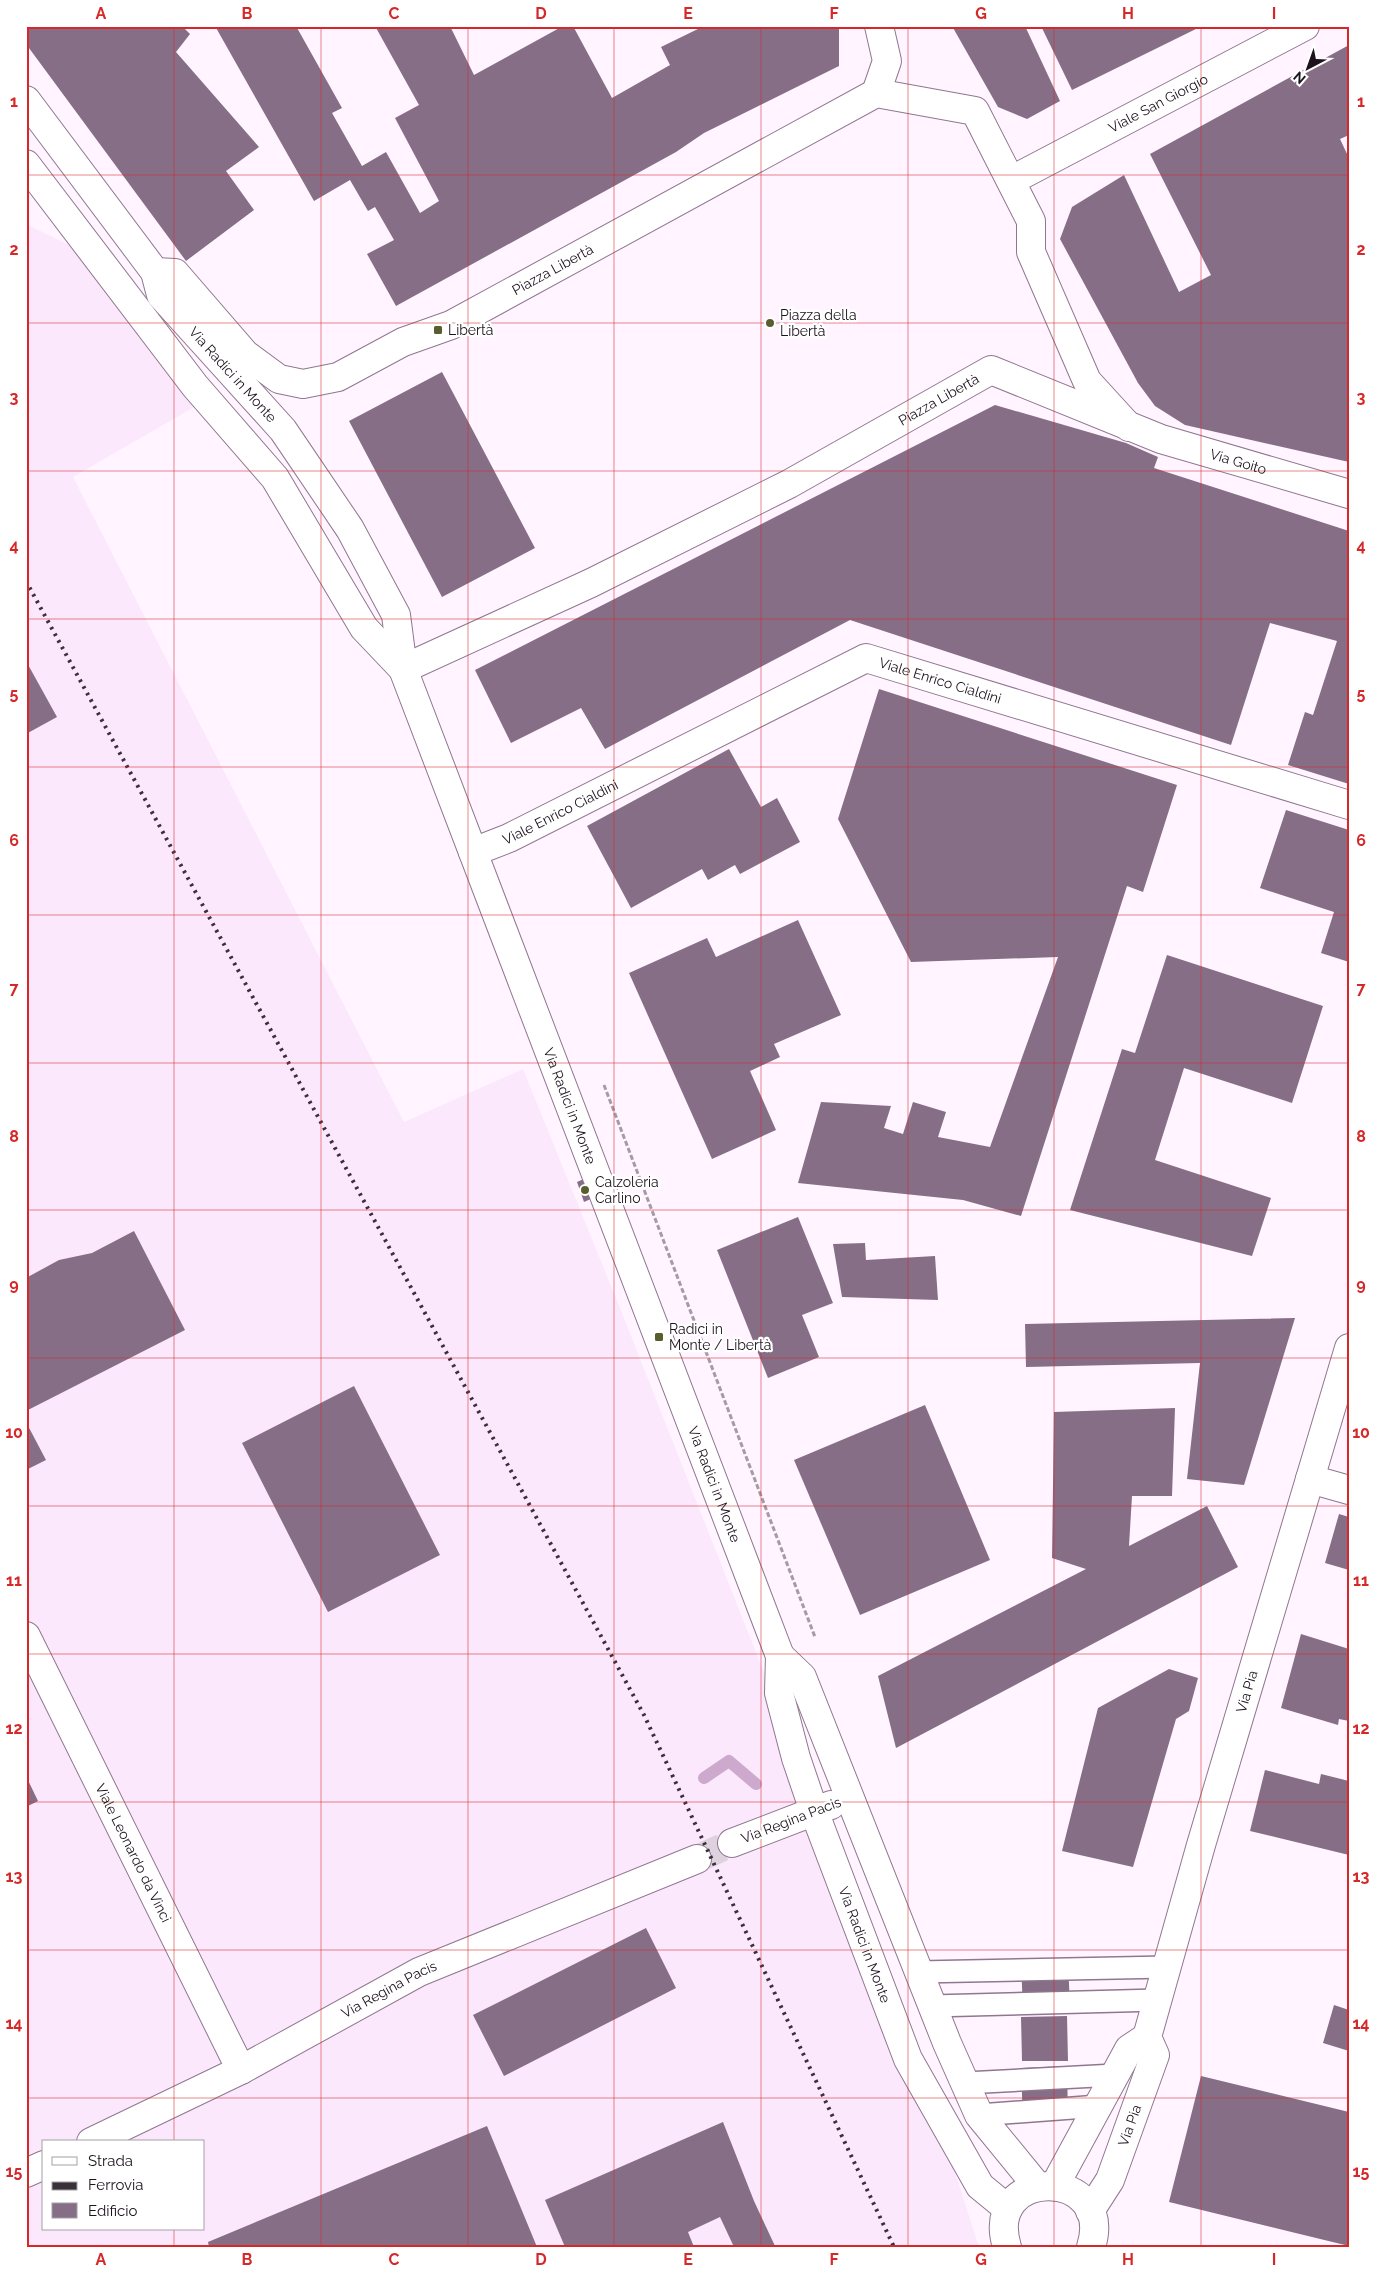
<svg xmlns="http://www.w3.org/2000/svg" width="1375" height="2273" font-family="Raleway,sans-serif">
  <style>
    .built { fill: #fce8fc; fill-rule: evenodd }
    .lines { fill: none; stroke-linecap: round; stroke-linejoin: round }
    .stream { stroke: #cdaacd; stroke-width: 12 }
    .building { fill: #866e87 }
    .street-tunnel { stroke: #ddd2dd; stroke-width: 28; stroke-dasharray: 28 14; stroke-linecap: butt }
    .lane-casing { stroke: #907790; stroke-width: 24 }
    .street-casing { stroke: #907790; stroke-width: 30 }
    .path { stroke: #a59ba5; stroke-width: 3; stroke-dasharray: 5 2.5; stroke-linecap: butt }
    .lane { stroke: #fff; stroke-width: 21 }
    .street { stroke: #fff; stroke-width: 28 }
    .rail { stroke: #393039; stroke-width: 4; stroke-dasharray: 2.5 5; stroke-linecap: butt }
    .grid { fill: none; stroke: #d62828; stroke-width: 1; stroke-opacity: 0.55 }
    .poi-dot { fill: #585e2d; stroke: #fff; stroke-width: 2 }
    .labels { text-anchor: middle; stroke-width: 4.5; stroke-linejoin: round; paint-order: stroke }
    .street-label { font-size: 14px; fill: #1c131c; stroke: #fff }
    .poi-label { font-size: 14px; fill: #1c131c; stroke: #fff; text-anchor: start }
    .neatline { fill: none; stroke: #d62828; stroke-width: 2 }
    .grid-label { font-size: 16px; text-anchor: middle; font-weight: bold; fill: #d62828 }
  </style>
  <rect width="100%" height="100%" fill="#fff4ff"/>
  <path class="built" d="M26,224L71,246L196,406L73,477L404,1122L523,1069L622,1313L928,2088L979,2247H26ZM44,2142H204V2229H44Z"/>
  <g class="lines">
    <path class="stream" d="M704,1778L729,1761L756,1784"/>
  </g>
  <path class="building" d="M26,26H182L190,34L176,52L259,147L226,171L254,210L186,261L26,44Z
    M215,26H296L342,108L332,113L362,166L386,152L420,213L439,201L395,118L419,105L375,26H450L474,75L563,26H573L612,98L670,65L661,47L704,26H839V66L704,133L676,152L396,306L367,254L394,240L375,207L368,211L350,180L314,201Z
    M952,26H1025L1060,101L1027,119L998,107Z
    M1041,26H1202L1072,90Z
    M1349,45V135L1340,139L1349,158V462L1185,425L1155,406L1138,383L1060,239L1072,207L1124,175L1179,292L1211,275L1150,154Z
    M442,372L535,548L442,597L349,421Z
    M995,405L1126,443L1158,457L1154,468L1349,531V784L1288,765L1305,712L1313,715L1337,641L1270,623L1231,745L850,620L605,749L581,708L511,743L475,670Z
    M26,661L57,717L26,734Z
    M879,689L1177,785L1143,892L1127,886L1021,1216L963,1200L798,1183L821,1102L891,1106L884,1128L903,1134L913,1102L946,1112L938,1137L990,1147L1058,957L911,962L838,819Z
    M729,749L761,807L777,798L800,842L740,874L735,865L708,880L702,869L631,908L587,826Z
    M1286,810L1349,830V962L1321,953L1334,912L1260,888Z
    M798,920L841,1015L774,1044L780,1057L750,1071L776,1130L712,1159L629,973L707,938L716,957Z
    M1167,955L1323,1006L1292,1103L1184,1068L1155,1160L1271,1198L1252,1256L1070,1210L1122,1049L1135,1053Z
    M586,1178L593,1198L584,1202L577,1182Z
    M798,1217L833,1303L802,1315L819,1357L768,1378L717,1250Z
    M134,1231L185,1330L26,1411V1278L59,1260L92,1253Z
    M865,1243L866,1260L935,1256L938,1300L842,1297L833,1244Z
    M1295,1318L1244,1485L1187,1479L1200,1363L1026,1367L1025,1324Z
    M354,1386L440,1555L328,1612L242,1443Z
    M925,1405L990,1560L860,1615L794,1460Z
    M1175,1408L1172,1496H1132L1129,1546L1207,1506L1238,1567L896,1748L878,1676L1086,1569L1052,1558L1054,1412Z
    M26,1422L46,1460L26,1470Z
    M1339,1514L1349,1517V1570L1325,1563Z
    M1301,1634L1349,1649V1721L1339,1719L1338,1725L1281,1708Z
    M1169,1669L1198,1678L1189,1711L1176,1719L1133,1867L1062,1851L1098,1708Z
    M1265,1770L1319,1784L1321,1774L1349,1781V1855L1250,1831Z
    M26,1776L38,1801L26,1807Z
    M646,1928L676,1988L504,2076L473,2015Z
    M1068,1959L1070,2009L1023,2011L1021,1961Z
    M1334,2005L1349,2010V2051L1323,2043Z
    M1067,2016L1068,2061H1022L1021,2017Z
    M1067,2066L1068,2119L1023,2121L1021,2068Z
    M1201,2076L1349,2112V2246L1169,2202Z
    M723,2122L754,2201L775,2246L734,2247L720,2217L688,2232L694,2247H565L545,2200Z
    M487,2126L537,2247H209L208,2242Z"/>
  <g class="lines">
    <path class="street-tunnel" d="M697,1859L732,1843"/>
    <g class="lane-casing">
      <path id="lane" d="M919,1972L1167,1967
        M932,2006L1158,2000
        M965,2083L1115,2075
        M979,2115L1099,2106"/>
    </g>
    <g class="street-casing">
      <g id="street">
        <path d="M876,93L887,61L879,26"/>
        <path id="s1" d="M26,100L155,272L161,295L283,430L350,529L396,615L403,669L780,1656L779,1693L796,1758L814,1811L908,2059L980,2186L1008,2209"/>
        <path d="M26,164L195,386L275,478L364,628L403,669"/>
        <path id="s2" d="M1012,180L1305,26"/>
        <path id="s3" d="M155,272L175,273L245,354L279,379L303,384L338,377L403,342L451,325L876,93L975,111L1031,221V252L1087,381L1129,427"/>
        <path id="s4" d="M403,669L591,583L789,484L991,370L1161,439L1349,494"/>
        <path id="s5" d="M473,852L509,838L866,658L1349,805"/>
        <path d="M1310,1479L1349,1490"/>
        <path id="s6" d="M26,1636L241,2070"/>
        <path d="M780,1656L802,1677L947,2043L979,2115L1038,2187"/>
        <path d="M732,1843L831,1805"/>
        <path id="s7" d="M91,2142L241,2070L419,1972L697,1859"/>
        <path d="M26,2173L44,2165"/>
        <path d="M1055,2185L1129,2049L1147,2037"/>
        <path id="s8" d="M1090,2211L1110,2180L1155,2055L1147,2037L1201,1845L1349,1348"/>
        <path d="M1007,2247C982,2165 1116,2167 1091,2247"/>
      </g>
    </g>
    <path class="path" d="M604,1085L815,1637"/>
    <use href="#lane" class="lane"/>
    <use href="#street" class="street"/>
    <path class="rail" d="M26,581L644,1715L894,2247"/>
  </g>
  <path class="grid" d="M174,26V2142M321,26V2247M468,26V2247M614,26V2247M761,26V2247M908,26V2247M1054,26V2247M1201,26V2247M26,175H1349M26,323H1349M26,471H1349M26,619H1349M26,767H1349M26,915H1349M26,1063H1349M26,1210H1349M26,1358H1349M26,1506H1349M26,1654H1349M26,1802H1349M26,1950H1349M26,2098H1349M174,2229V2247"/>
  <g class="poi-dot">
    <circle cx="770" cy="323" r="5"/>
    <rect x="433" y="325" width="10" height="10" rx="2.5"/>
    <circle cx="585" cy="1190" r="5"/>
    <rect x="654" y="1332" width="10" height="10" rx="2.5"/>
  </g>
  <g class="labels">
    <g class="street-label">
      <text dy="5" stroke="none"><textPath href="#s2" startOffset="165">Viale San Giorgio</textPath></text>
      <text dy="5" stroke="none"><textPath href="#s3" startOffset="470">Piazza Libertà</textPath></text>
      <text dy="5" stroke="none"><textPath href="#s1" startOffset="346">Via Radici in Monte</textPath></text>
      <text dy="5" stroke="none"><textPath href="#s4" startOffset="600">Piazza Libertà</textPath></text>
      <text dy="5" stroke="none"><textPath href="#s4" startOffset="924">Via Goito</textPath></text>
      <text dy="5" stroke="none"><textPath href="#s5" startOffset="516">Viale Enrico Cialdini</textPath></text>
      <text dy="5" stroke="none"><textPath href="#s5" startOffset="96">Viale Enrico Cialdini</textPath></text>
      <text dy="5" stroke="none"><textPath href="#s1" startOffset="1160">Via Radici in Monte</textPath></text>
      <text dy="5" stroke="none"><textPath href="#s1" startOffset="1565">Via Radici in Monte</textPath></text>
      <text dy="5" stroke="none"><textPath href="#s8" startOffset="549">Via Pia</textPath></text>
      <text transform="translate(791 1820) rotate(-21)" y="5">Via Regina Pacis</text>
      <text dy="5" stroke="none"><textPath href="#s6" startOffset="242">Viale Leonardo da Vinci</textPath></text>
      <text dy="5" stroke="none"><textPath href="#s1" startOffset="2052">Via Radici in Monte</textPath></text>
      <text dy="5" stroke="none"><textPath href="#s7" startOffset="335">Via Regina Pacis</textPath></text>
      <text dy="5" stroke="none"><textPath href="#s8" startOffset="95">Via Pia</textPath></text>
    </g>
    <g class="poi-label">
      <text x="780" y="320">Piazza della<tspan x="780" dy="16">Libertà</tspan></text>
      <text x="448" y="335">Libertà</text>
      <text x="595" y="1187">Calzoleria<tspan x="595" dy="16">Carlino</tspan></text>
      <text x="669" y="1334">Radici in<tspan x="669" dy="16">Monte / Libertà</tspan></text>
    </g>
  </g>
  <rect width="1375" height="2273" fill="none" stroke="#ffffff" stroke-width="55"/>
  <rect x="42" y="2140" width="162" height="90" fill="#ffffff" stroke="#a4a1a4"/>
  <rect x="52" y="2157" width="25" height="8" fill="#ffffff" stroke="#a4a1a4"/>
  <text x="88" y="2166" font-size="15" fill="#1c131c">Strada</text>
  <rect x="52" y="2182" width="25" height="8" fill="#393039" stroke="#a4a1a4"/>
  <text x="88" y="2190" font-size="15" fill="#1c131c">Ferrovia</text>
  <rect x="52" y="2203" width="25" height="15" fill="#866e87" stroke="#a4a1a4"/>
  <text x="88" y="2216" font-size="15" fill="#1c131c">Edificio</text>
  <g transform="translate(1308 68) rotate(221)" stroke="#ffffff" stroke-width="4" paint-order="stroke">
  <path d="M0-4L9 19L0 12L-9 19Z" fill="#1c131c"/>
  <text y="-8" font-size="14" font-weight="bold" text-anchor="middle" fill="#1c131c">N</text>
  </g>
  <rect x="28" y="28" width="1320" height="2218" class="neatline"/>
  <g class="grid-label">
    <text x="101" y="19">A</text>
    <text x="247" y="19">B</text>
    <text x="394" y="19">C</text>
    <text x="541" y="19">D</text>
    <text x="688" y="19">E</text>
    <text x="834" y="19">F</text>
    <text x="981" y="19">G</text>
    <text x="1128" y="19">H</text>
    <text x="1274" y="19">I</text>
    <text x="14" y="107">1</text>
    <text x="1361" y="107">1</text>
    <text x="14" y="255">2</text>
    <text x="1361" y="255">2</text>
    <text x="14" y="403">3</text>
    <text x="1361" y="403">3</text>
    <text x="14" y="551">4</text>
    <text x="1361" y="551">4</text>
    <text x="14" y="699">5</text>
    <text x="1361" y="699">5</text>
    <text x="14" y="846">6</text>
    <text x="1361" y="846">6</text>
    <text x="14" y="994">7</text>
    <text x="1361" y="994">7</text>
    <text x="14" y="1142">8</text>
    <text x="1361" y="1142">8</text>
    <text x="14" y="1290">9</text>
    <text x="1361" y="1290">9</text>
    <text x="14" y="1438">10</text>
    <text x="1361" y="1438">10</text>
    <text x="14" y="1586">11</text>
    <text x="1361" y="1586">11</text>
    <text x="14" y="1734">12</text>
    <text x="1361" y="1734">12</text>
    <text x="14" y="1882">13</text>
    <text x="1361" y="1882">13</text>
    <text x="14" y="2029">14</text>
    <text x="1361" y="2029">14</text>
    <text x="14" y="2177">15</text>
    <text x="1361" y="2177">15</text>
    <text x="101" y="2265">A</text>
    <text x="247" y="2265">B</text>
    <text x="394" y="2265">C</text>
    <text x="541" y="2265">D</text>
    <text x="688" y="2265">E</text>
    <text x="834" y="2265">F</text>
    <text x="981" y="2265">G</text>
    <text x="1128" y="2265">H</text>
    <text x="1274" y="2265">I</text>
  </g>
</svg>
